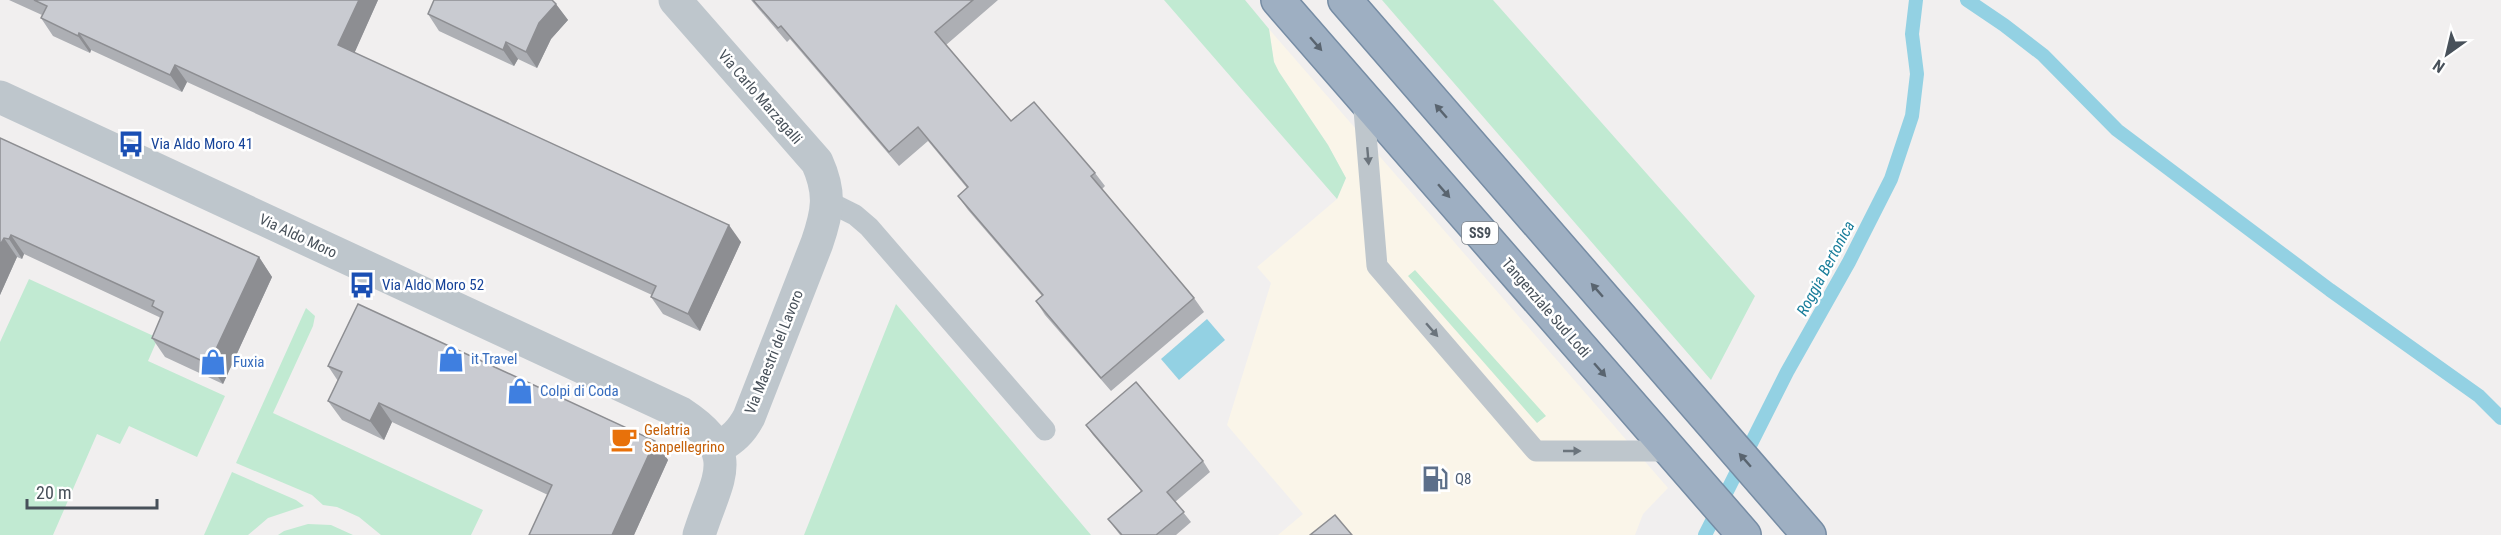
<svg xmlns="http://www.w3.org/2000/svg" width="2501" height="535" font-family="'Roboto Condensed',sans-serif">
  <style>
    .commercial { fill: #faf5e9 }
    .green { fill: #c1ead2 }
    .water { fill: #93d1e3 }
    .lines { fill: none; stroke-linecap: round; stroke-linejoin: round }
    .stream { stroke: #93d1e3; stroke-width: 14 }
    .trunk-casing { stroke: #768ca4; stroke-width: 36 }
    .service { stroke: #bec6cc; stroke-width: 21 }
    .minor { stroke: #bec6cc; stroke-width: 33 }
    .trunk { stroke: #9eafc2; stroke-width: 33 }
    .wall { fill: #adafb4 }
    .shaded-wall { fill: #8d8e92 }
    .building { fill: #c9cbd1; stroke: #8d8e92; stroke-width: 1.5 }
    .oneway { fill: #59646f }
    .oneway2 { fill: #6b747c }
    .labels { text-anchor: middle; stroke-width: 5; stroke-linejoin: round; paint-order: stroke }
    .shield { fill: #fff; stroke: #7f858c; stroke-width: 1.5 }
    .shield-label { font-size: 14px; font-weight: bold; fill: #48515a }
    .street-label { font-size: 15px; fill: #48515a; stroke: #fff }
    .transit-label { font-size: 15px; fill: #164399; stroke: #fff; text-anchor: start }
    .shop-label { font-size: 15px; fill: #366cbe; stroke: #fff; text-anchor: start }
    .food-label { font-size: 15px; fill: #c56008; stroke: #fff; text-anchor: start }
    .service-label { font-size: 15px; fill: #4e5e75; stroke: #fff; text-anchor: start }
    .water-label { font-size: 16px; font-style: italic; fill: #1a7e9b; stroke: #fff }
  </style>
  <rect width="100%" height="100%" fill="#f1efef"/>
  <path class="commercial" d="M1269,29L1668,488L1643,514L1635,535H1278L1303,514L1227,425L1271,283L1257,267L1337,199L1346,178L1328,145L1279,72L1274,62Z"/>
  <path class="green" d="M1164,0H1245L1269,29L1274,62L1279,72L1328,145L1346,178L1337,199Z
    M1382,0H1493L1755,296L1711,380Z
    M1415,270L1546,416L1537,423L1408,276Z
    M29,279L158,338L148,361L225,396L197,457L129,426L120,444L97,434L53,535H0V342Z
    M896,304L1091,535H804Z
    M306,308L315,316L313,326L273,413L483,510L471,535H381L359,517L337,507L323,505L312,495L236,463Z
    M232,472L296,500L304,506L268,518L248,535H204Z
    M308,524L331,525L353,535H278L284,531Z"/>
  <path class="water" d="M1207,319L1225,340L1179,380L1161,359Z"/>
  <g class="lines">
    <path class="stream" d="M1967,0L2004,25L2043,55L2117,130L2330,290L2479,396L2501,418
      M1705,535L1787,372L1849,262L1891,179L1912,116L1917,74L1912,34L1916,0"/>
    <g class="trunk-casing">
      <path id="trunk" d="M1278,0L1744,535
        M1345,0L1809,535"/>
    </g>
    <path class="service" d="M1363,98L1377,266L1536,451H1670
      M827,201L855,215L869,227L1045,430"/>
    <path class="minor" d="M675,0L817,162C831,193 828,211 817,243L749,417C741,432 733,439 718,448
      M0,97L681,413C743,454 717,477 699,535"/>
    <use href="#trunk" class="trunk"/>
  </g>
  <path class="wall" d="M9,0H378L354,53L741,242L700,331L663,314L651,297L652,295L187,82L182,92L91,50L90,53L53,36L41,18L42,15Z
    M751,0H998L946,45L1011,121L1095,173L1105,186L1102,189L1194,298L1204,312L1111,391L1045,315L1036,301L1042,296L968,210L958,196L967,188L928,141L899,166L790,39L787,42Z
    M554,2L568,20L551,39L537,68L518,59L514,66L439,31L428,14Z
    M0,138L259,257L272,277L223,384L165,357L152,338L161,319L159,317L24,254L22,259L17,257L0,295Z
    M328,366L655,441L668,460L634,535H529L548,495L392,422L384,440L342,420L328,401L338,381Z
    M1086,425L1203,461L1210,472L1175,502L1191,522L1176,535H1120L1108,519L1141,491L1093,435Z"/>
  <path class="shaded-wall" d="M359,0H378L350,63L338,45Z
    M556,4L568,20L551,39L537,68L526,52L539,23Z
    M79,33L91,50L90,53L78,36Z
    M506,42L518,59L514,66L503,50Z
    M175,65L187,82L182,92L170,75Z
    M729,225L741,242L700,331L688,314Z
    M11,235L24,254L22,259L9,239Z
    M4,238L17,257L0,295V245Z
    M259,257L272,277L223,384L209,364Z
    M379,403L392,422L384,440L370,421Z
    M655,441L668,460L634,535H612Z"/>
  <path class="building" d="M34,0H359L338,45L729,225L688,314L651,297L656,286L175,65L170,75L79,33L78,36L41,18L47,6Z
    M434,0H552L556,4L539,23L526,52L506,42L503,50L428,14Z
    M753,0H973L935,32L1011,121L1034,102L1095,173L1091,176L1194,298L1101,378L1036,301L1043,295L958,196L968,187L918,127L889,152L781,26L778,28Z
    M0,138L259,257L209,364L152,338L163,312L152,306L154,301L11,235L9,239L4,238L0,245Z
    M358,304L655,441L612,535H529L552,485L379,403L370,421L328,401L342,372L328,366Z
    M1136,382L1203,461L1167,492L1184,512L1156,535H1122L1108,519L1142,491L1086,425Z
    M1335,515L1352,535H1310Z"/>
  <defs><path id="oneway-solid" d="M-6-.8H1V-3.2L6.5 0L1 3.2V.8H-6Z" transform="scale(1.5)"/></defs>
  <g class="oneway">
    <use href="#oneway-solid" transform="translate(1316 44) rotate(49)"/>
    <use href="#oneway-solid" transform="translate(1441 111) rotate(-131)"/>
    <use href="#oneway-solid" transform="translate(1444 191) rotate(49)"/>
    <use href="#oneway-solid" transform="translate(1597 290) rotate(-131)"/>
    <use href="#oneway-solid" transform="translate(1600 370) rotate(49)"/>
    <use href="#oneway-solid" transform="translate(1745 460) rotate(-131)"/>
  </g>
  <g class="oneway2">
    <use href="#oneway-solid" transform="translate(1368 156) rotate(85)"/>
    <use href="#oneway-solid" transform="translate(1432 330) rotate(49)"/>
    <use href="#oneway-solid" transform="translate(1572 451)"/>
  </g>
  <defs>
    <g id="bus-bare" transform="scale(2.07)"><path d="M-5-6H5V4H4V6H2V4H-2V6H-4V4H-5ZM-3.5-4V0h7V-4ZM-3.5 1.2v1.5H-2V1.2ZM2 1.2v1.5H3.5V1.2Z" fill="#1a4fb4" stroke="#fff" stroke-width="2.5" paint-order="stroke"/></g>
    <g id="shop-bare" transform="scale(2.07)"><path d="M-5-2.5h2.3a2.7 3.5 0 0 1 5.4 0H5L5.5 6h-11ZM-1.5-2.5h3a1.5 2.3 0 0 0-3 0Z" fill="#3f7fe0" stroke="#fff" stroke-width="2.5" paint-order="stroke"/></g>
    <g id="cafe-bare" transform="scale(2.07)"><path d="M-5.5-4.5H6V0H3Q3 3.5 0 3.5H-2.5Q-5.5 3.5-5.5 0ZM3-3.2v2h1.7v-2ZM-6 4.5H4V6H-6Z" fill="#e8710a" stroke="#fff" stroke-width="2.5" paint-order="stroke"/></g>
    <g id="fuel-bare" transform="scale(2.07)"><path d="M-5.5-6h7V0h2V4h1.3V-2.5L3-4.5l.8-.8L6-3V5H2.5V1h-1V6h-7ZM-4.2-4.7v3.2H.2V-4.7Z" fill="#5c6f8a" stroke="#fff" stroke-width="2.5" paint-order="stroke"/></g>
  </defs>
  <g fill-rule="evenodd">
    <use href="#bus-bare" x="131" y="144"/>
    <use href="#bus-bare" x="362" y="285"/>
    <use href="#shop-bare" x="451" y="359"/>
    <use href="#shop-bare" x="213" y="362"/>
    <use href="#shop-bare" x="520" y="391"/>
    <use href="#cafe-bare" x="624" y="439"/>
    <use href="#fuel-bare" x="1435" y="479"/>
  </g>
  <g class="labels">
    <rect class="shield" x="1462" y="222" width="36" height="22" rx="4.5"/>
    <g class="shield-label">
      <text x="1480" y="238">SS9</text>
    </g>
    <g class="street-label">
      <text transform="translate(760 97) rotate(49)" y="5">Via Carlo Marzagalli</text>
      <text transform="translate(298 236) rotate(25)" y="5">Via Aldo Moro</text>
      <text transform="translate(1546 308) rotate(49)" y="5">Tangenziale Sud Lodi</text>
      <text transform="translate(774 352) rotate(-68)" y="5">Via Maestri del Lavoro</text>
    </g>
    <g class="transit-label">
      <text x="151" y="149">Via Aldo Moro 41</text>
      <text x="382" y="290">Via Aldo Moro 52</text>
    </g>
    <g class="shop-label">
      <text x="471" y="364">it Travel</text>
      <text x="233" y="367">Fuxia</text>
      <text x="540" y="396">Colpi di Coda</text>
    </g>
    <g class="food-label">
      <text x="644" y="435">Gelatria<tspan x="644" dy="17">Sanpellegrino</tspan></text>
    </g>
    <g class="service-label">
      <text x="1455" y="484">Q8</text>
    </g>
    <g class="water-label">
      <text transform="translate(1825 268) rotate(-62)" y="6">Roggia Bertonica</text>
    </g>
  </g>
  <g transform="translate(2447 54) rotate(214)" stroke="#ffffff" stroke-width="4.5" paint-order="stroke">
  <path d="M0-4.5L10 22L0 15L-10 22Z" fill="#48515a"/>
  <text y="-9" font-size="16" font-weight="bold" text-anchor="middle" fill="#48515a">N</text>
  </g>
  <path d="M27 499v9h130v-9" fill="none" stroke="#48515a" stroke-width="3"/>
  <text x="36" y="499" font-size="18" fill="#48515a" stroke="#ffffff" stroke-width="4.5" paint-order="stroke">20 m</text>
</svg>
